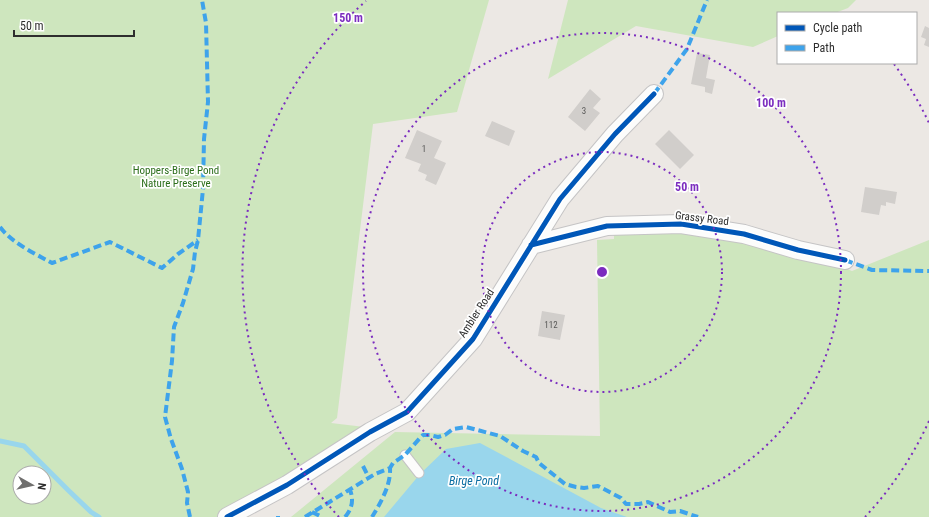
<svg xmlns="http://www.w3.org/2000/svg" width="929" height="517" font-family="'Roboto Condensed',sans-serif">
  <style>
    .green { fill: #cee6be; fill-rule: evenodd }
    .water { fill: #99d6ec }
    .lines { fill: none; stroke-linecap: round; stroke-linejoin: round }
    .stream { stroke: #99d6ec; stroke-width: 5 }
    .building { fill: #d1cecb }
    .service-casing { stroke: #c5c4c5; stroke-width: 11 }
    .minor-casing { stroke: #c5c4c5; stroke-width: 20 }
    .service { stroke: #fcfcfb; stroke-width: 9 }
    .minor { stroke: #fcfcfb; stroke-width: 18 }
    .quiet { stroke: #3ea3eb; stroke-width: 4; stroke-dasharray: 8 4; stroke-linecap: butt }
    .cycleway-casing { stroke: #fff; stroke-width: 8 }
    .cycleway { stroke: #0057b8; stroke-width: 5 }
    .ring { fill: none; stroke: #7b2cbf; stroke-width: 2; stroke-dasharray: 2 4 }
    .labels { text-anchor: middle; stroke-width: 3.5; stroke-linejoin: round; paint-order: stroke }
    .number-label { font-size: 9px; fill: #585857 }
    .park-label { font-size: 11px; fill: #2c6e1b; stroke: #fff }
    .street-label { font-size: 11px; fill: #2e2e2e; stroke: #fff }
    .water-label { font-size: 12px; font-style: italic; fill: #0d6fa3; stroke: #fff }
    .centre { fill: #7b2cbf; stroke: #fff; stroke-width: 2 }
    .ring-label { font-size: 12px; text-anchor: middle; font-weight: bold; fill: #7b2cbf; stroke: #fff; stroke-width: 3.5; stroke-linejoin: round; paint-order: stroke }
  </style>
  <rect width="100%" height="100%" fill="#ece8e4"/>
  <path class="green" d="M0,0H489L457,112L373,124L337,418L331,423L373,428L245,517H0ZM20,473H44V497H20Z
    M568,0H856L848,8L835,13H778V36L753,47L636,26L548,79Z
    M662,223L832,263L852,271L929,240V517H291L395,432L600,436L597,240L614,239V225Z"/>
  <path class="water" d="M480,443L601,508L627,517H384L420,474L446,449Z"/>
  <g class="lines">
    <path class="stream" d="M0,441L24,446L68,490L91,512L99,517"/>
  </g>
  <path class="building" d="M925,26L929,28V47L924,45L926,39L921,37Z
    M697,53L710,55L706,78L715,80L712,94L705,92V87L691,84Z
    M590,89L601,99L593,108L600,113L585,131L568,117Z
    M492,121L515,131L509,146L485,136Z
    M417,130L442,141L434,158L446,163L436,185L425,180L427,175L418,171L421,164L405,158Z
    M669,130L694,155L680,169L655,144Z
    M865,187L897,192L895,204L886,202V206L881,205L879,215L861,212Z
    M542,311L565,315L560,340L538,336Z"/>
  <g class="lines">
    <g class="service-casing">
      <path id="service" d="M405,455L419,473"/>
    </g>
    <g class="minor-casing">
      <path id="minor" d="M531,245L607,226L681,224L744,234L798,250L845,260
        M227,517L287,485L370,432L407,412L473,339L560,199L615,134L654,94"/>
    </g>
    <use href="#service" class="service"/>
    <use href="#minor" class="minor"/>
    <path class="quiet" d="M654,94L687,49L707,0
      M0,227C12,243 34,253 52,263L110,242L162,268L178,254L198,240
      M845,260L872,270L929,271
      M363,466L369,478
      M312,512L322,517
      M278,516V517
      M190,517L187,503L188,492L182,469L171,439L165,417L172,361L174,327L183,303L193,269L195,252L198,240L203,189L204,139L208,102L206,23L202,0
      M305,517L375,474L390,468L393,463L405,455L420,438L423,435H430L438,437L445,435L453,429L466,427L500,436L523,451L536,457L539,463L565,484L576,487L584,488L598,486L621,498L626,504H639L648,502L670,512L680,511L698,517
      M345,517C352,509 354,500 350,490
      M372,517C381,502 391,485 390,468"/>
    <g class="cycleway-casing">
      <path id="cycleway" d="M531,245L607,226L681,224L744,234L798,250L845,260
        M227,517L287,485L370,432L407,412L473,339L560,199L615,134L654,94"/>
    </g>
    <use href="#cycleway" class="cycleway"/>
  </g>
  <g class="ring">
    <circle cx="602" cy="272" r="120"/>
    <circle cx="602" cy="272" r="239"/>
    <path d="M929 421A359 359 0 0 1 865 517M339 517A359 359 0 0 1 366 1M894 64A359 359 0 0 1 929 123"/>
  </g>
  <g class="labels">
    <g class="number-label">
      <text x="584" y="114">3</text>
      <text x="424" y="152">1</text>
      <text x="551" y="328">112</text>
    </g>
    <g class="park-label">
      <text x="176" y="174">Hoppers-Birge Pond<tspan x="176" dy="13">Nature Preserve</tspan></text>
    </g>
    <g class="street-label">
      <text transform="translate(702 218) rotate(7)" y="4">Grassy Road</text>
      <text transform="translate(476 313) rotate(-57)" y="4">Ambler Road</text>
    </g>
    <g class="water-label">
      <text x="474" y="485">Birge Pond</text>
    </g>
  </g>
  <circle cx="602" cy="272" r="6" class="centre"/>
  <g class="ring-label">
    <text x="348" y="22">150 m</text>
    <text x="771" y="107">100 m</text>
    <text x="687" y="191">50 m</text>
  </g>
  <rect x="777" y="12" width="140" height="52" fill="#ffffff" stroke="#ababab"/>
  <rect x="785" y="25" width="20" height="6" fill="#0057b8" stroke="#ababab"/>
  <text x="813" y="32" font-size="12" fill="#2e2e2e">Cycle path</text>
  <rect x="785" y="45" width="20" height="6" fill="#3ea3eb" stroke="#ababab"/>
  <text x="813" y="52" font-size="12" fill="#2e2e2e">Path</text>
  <g transform="translate(32 485) rotate(98)"><circle r="19" fill="#ffffff" stroke="#ababab"/>
  <path d="M0-3L7 15L0 10L-7 15Z" fill="#706f6e"/>
  <text y="-6" font-size="11" font-weight="bold" text-anchor="middle" fill="#2e2e2e">N</text>
  </g>
  <path d="M14 30v6h120v-6" fill="none" stroke="#2e2e2e" stroke-width="2"/>
  <text x="20" y="30" font-size="12" fill="#2e2e2e" stroke="#ffffff" stroke-width="3" paint-order="stroke">50 m</text>
</svg>
